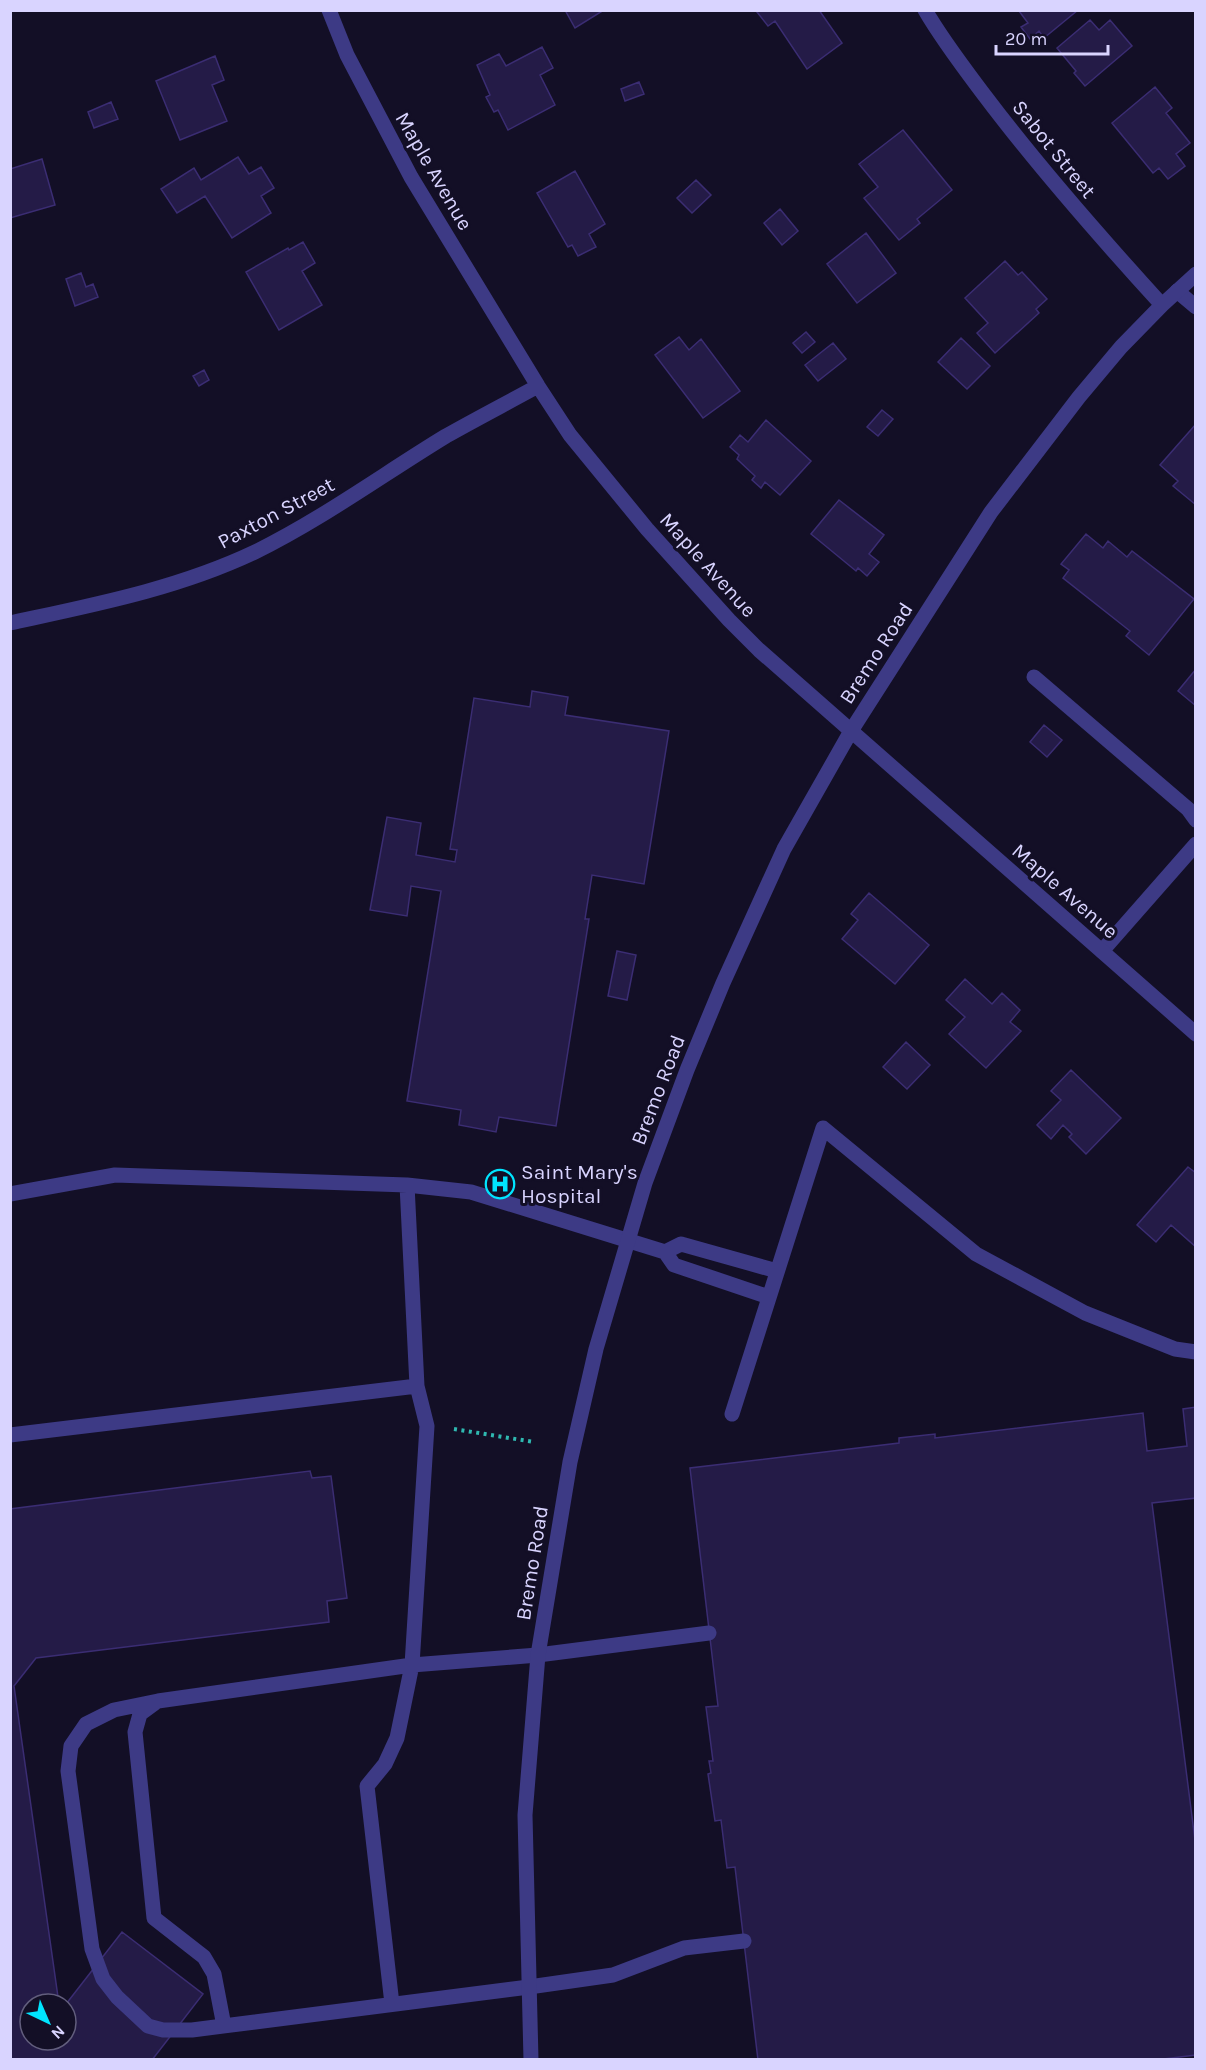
<svg xmlns="http://www.w3.org/2000/svg" width="1206" height="2070" font-family="Karla,sans-serif">
  <style>
    .building { fill: #241b47; stroke: #3b2d73; stroke-width: 1.5 }
    .lines { fill: none; stroke-linecap: round; stroke-linejoin: round }
    .path { stroke: #2fb8b0; stroke-width: 4; stroke-dasharray: 3 4.5; stroke-linecap: butt }
    .lane { stroke: #3d3a85; stroke-width: 15 }
    .street { stroke: #3d3a85; stroke-width: 15 }
    .labels { text-anchor: middle; stroke-width: 6; stroke-linejoin: round; paint-order: stroke }
    .street-label { font-size: 21px; fill: #d9d4ff; stroke: #130f26 }
    .poi-label { font-size: 21px; fill: #d9d4ff; stroke: #130f26; text-anchor: start }
  </style>
  <rect width="100%" height="100%" fill="#130f26"/>
  <path class="building" d="M565,10H604L575,28Z
    M759,10H819L842,43L807,69L775,21L768,26L757,12Z
    M1020,10H1078L1044,38L1039,31L1030,39L1021,27L1028,23L1019,11Z
    M1090,20L1099,30L1110,20L1132,46L1085,86L1074,73L1076,71L1057,48Z
    M542,47L553,68L540,75L555,105L508,130L498,110L494,112L486,97L490,95L477,65L499,54L506,66Z
    M215,56L224,80L212,85L227,121L180,140L156,81Z
    M639,82L644,94L625,101L621,89Z
    M1155,87L1172,108L1166,113L1190,143L1176,154L1185,166L1168,179L1159,168L1153,173L1112,123Z
    M111,102L118,119L94,128L88,112Z
    M903,130L952,190L917,219L920,223L899,240L864,198L878,187L859,164Z
    M238,157L249,174L261,167L274,188L261,196L271,213L232,238L205,196L177,213L161,189L194,168L201,180Z
    M42,159L55,205L10,218V169Z
    M575,171L605,224L589,234L596,247L578,256L572,245L568,247L537,193Z
    M696,180L711,195L692,213L677,198Z
    M780,209L798,231L782,245L764,223Z
    M866,233L896,273L857,303L827,264Z
    M303,242L315,263L302,271L322,305L279,330L246,272L288,248L289,250Z
    M1005,261L1018,275L1022,272L1047,299L1036,309L1039,313L995,353L977,333L988,323L965,298Z
    M81,273L86,287L93,284L98,297L75,306L66,279Z
    M806,332L815,342L802,353L793,343Z
    M679,337L689,350L701,339L740,391L703,418L655,355Z
    M961,338L990,366L967,389L938,362Z
    M833,343L846,359L818,381L805,365Z
    M204,370L209,380L199,386L193,376Z
    M882,410L893,419L878,436L867,427Z
    M766,420L811,461L780,495L765,482L761,488L752,480L755,476L737,459L739,455L730,447L740,435L748,442Z
    M1196,424V505L1173,486L1178,481L1160,465Z
    M839,500L884,535L869,554L879,562L867,576L858,568L856,571L811,534Z
    M1086,534L1103,548L1108,541L1127,557L1132,551L1194,599L1149,655L1126,636L1130,631L1063,578L1069,570L1061,564Z
    M1196,669V706L1178,691Z
    M532,691L568,697L565,715L669,731L644,884L592,875L585,919H589L556,1126L499,1117L496,1132L459,1125L461,1110L407,1101L441,891L411,886L407,916L370,910L387,817L421,823L416,855L455,862L457,850L450,849L474,698L530,707Z
    M1044,725L1062,740L1047,757L1030,742Z
    M869,893L929,945L895,984L842,939L858,920L851,914Z
    M617,951L636,955L627,1000L608,996Z
    M965,979L992,1004L1002,993L1020,1010L1010,1022L1021,1031L986,1068L949,1034L965,1017L946,1000Z
    M906,1042L930,1065L907,1089L883,1067Z
    M1071,1070L1121,1118L1086,1154L1069,1137L1072,1134L1063,1125L1051,1139L1037,1125L1061,1100L1051,1091Z
    M1188,1167L1196,1173V1247L1171,1225L1156,1242L1137,1225Z
    M1196,1407V1498L1152,1503L1196,1848V2055L1155,2060H758L735,1867L727,1868L721,1820L715,1821L708,1774L711,1773L709,1761H713L706,1707L718,1706L690,1468L899,1443V1438L935,1434V1438L1143,1413L1147,1451L1187,1446L1183,1409Z
    M310,1471L312,1478L331,1476L347,1598L327,1601L329,1622L36,1658L14,1686L59,2004H30V2040H66V2004L122,1932L203,1994L152,2060H10V1509Z"/>
  <g class="lines">
    <path class="path" d="M454,1429L534,1442"/>
    <path class="lane" d="M1177,291L1196,307
      M1034,677L1188,809L1196,820
      M1102,951L1196,844
      M407,1185L417,1386
      M10,1194L115,1175L407,1185L471,1192L665,1252L681,1244L777,1271
      M665,1252L674,1265L769,1297
      M732,1414L823,1128L976,1254L1085,1313L1175,1349L1196,1352
      M10,1435L417,1386L427,1426L412,1665L538,1655L709,1633
      M155,1703L140,1714L135,1732L154,1918L204,1957L214,1974L224,2026
      M392,2004L367,1786L385,1764L397,1738L412,1665L158,1701L114,1710L86,1724L71,1746L68,1771L92,1949L103,1979L117,1997L148,2026L163,2030H192L529,1987L613,1975L684,1948L744,1941"/>
    <path class="street" d="M329,10L347,55L411,177L538,386L570,435L647,529L729,620L759,650L1196,1034
      M925,10C943,41 964,68 985,96C1040,169 1100,237 1162,305
      M10,623C93,605 177,589 255,552C322,519 382,475 446,436C476,419 507,403 538,386
      M531,2060L525,1815L538,1655L570,1462L596,1349L645,1183L687,1070L723,983L784,849L851,731L991,512L1079,397L1121,347L1162,305L1196,274"/>
  </g>
  <defs>
    <g id="hospital-ring" transform="scale(1.5)"><circle r="9.5" fill="#130f26" stroke="#00e5ff" stroke-width="1.5"/><path d="M-5-5h3v3.5h4V-5h3V5h-3V1.5h-4V5h-3Z" fill="#00e5ff"/></g>
  </defs>
  <g fill-rule="evenodd">
    <use href="#hospital-ring" x="500" y="1184"/>
  </g>
  <g class="labels">
    <g class="street-label">
      <text transform="translate(1054 149) rotate(51)" y="7">Sabot Street</text>
      <text transform="translate(434 171) rotate(60)" y="7">Maple Avenue</text>
      <text transform="translate(276 513) rotate(-28)" y="7">Paxton Street</text>
      <text transform="translate(708 565) rotate(48)" y="7">Maple Avenue</text>
      <text transform="translate(876 653) rotate(-57)" y="7">Bremo Road</text>
      <text transform="translate(1065 891) rotate(41)" y="7">Maple Avenue</text>
      <text transform="translate(658 1090) rotate(-69)" y="7">Bremo Road</text>
      <text transform="translate(532 1563) rotate(-81)" y="7">Bremo Road</text>
    </g>
    <g class="poi-label">
      <text x="521" y="1179">Saint Mary's<tspan x="521" dy="24">Hospital</tspan></text>
    </g>
  </g>
  <rect width="1206" height="2070" fill="none" stroke="#d9d4ff" stroke-width="24"/>
  <g transform="translate(48 2022) rotate(136)"><circle r="28" fill="#130f26" stroke="#625e7d" stroke-width="1.5"/>
  <path d="M0-4.5L10 22L0 15L-10 22Z" fill="#00e5ff"/>
  <text y="-9" font-size="16" font-weight="bold" text-anchor="middle" fill="#d9d4ff">N</text>
  </g>
  <path d="M996 45v9h112v-9" fill="none" stroke="#d9d4ff" stroke-width="3"/>
  <text x="1005" y="45" font-size="18" fill="#d9d4ff" stroke="#130f26" stroke-width="4.5" paint-order="stroke">20 m</text>
</svg>
